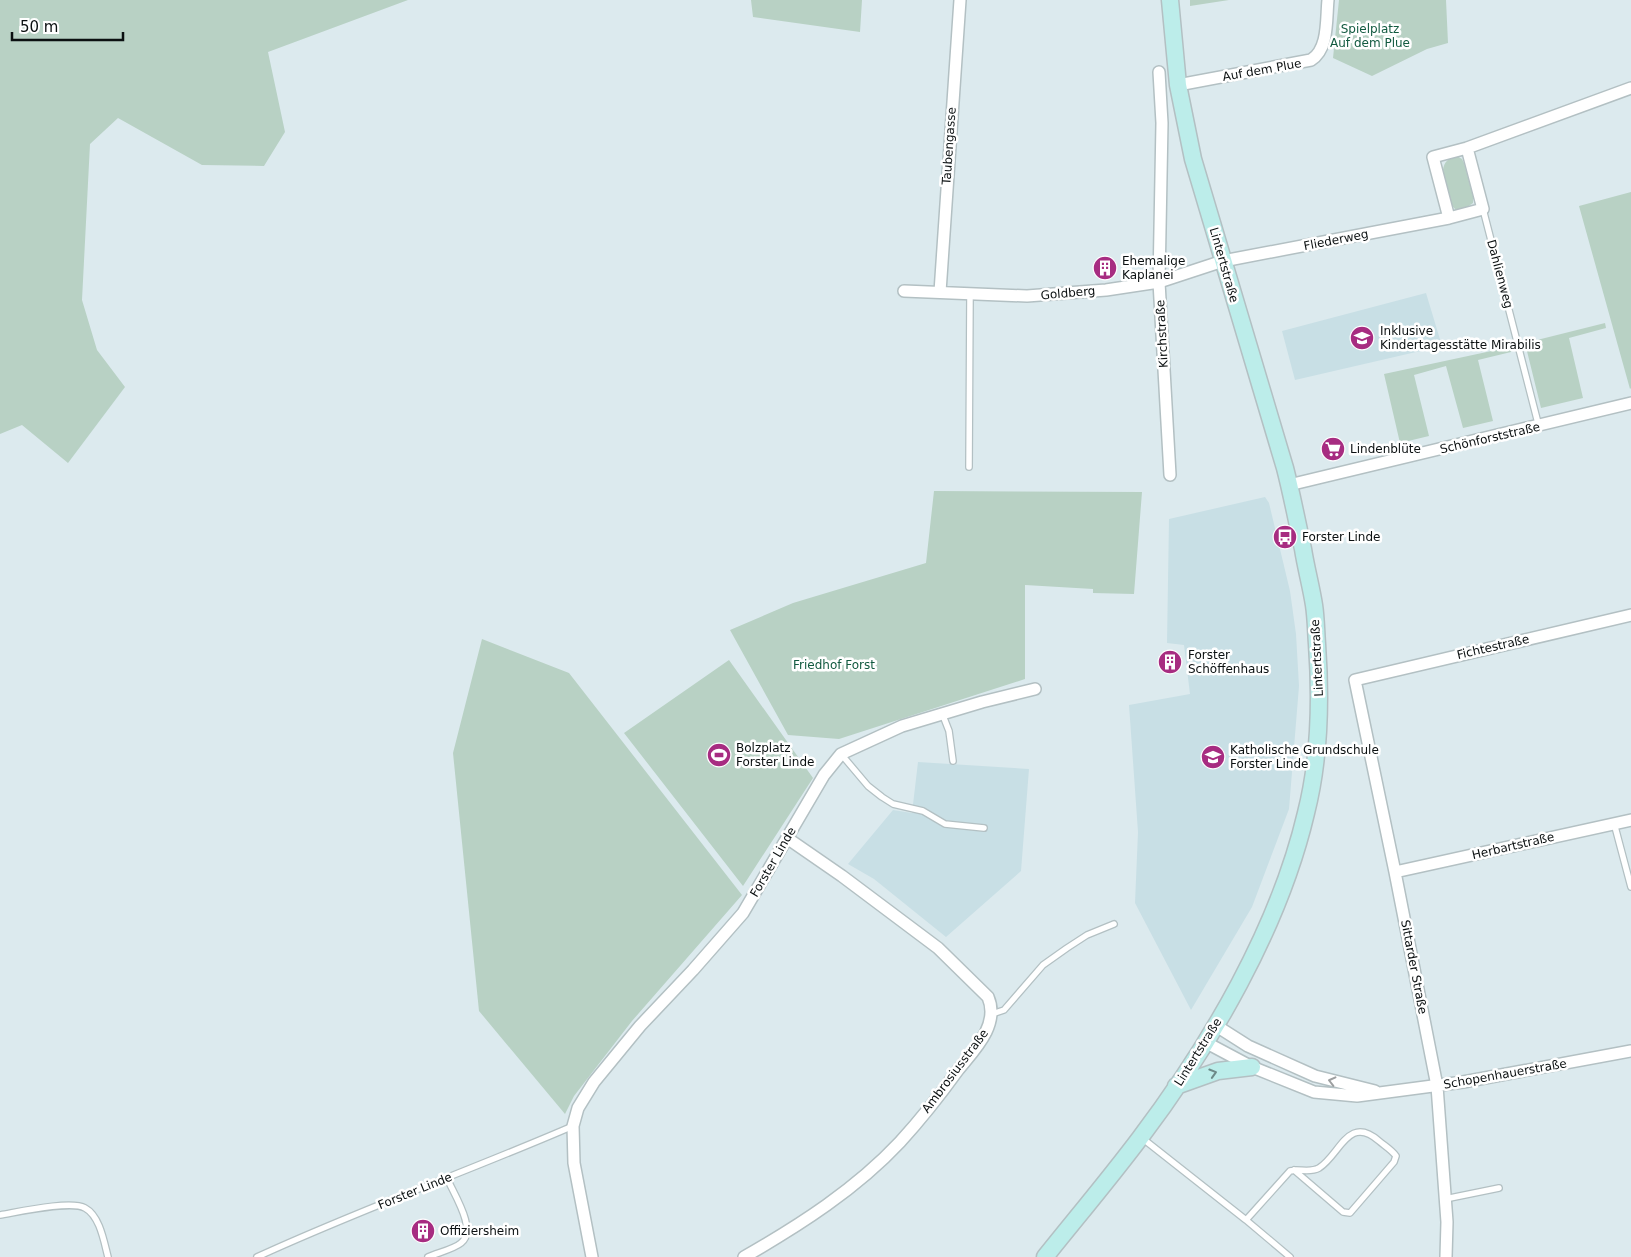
<svg xmlns="http://www.w3.org/2000/svg" width="1631" height="1257" font-family="'DejaVu Sans',sans-serif">
  <style>
    .built { fill: #c8dfe5 }
    .green { fill: #b8d1c4 }
    .lines { fill: none; stroke-linecap: round; stroke-linejoin: round }
    .lane-casing { stroke: #b3c0c3; stroke-width: 8 }
    .street-casing { stroke: #b3c0c3; stroke-width: 14 }
    .secondary-casing { stroke: #b3c0c3; stroke-width: 19 }
    .lane { stroke: #fff; stroke-width: 5.5 }
    .street { stroke: #fff; stroke-width: 11 }
    .secondary { stroke: #bcedea; stroke-width: 16 }
    .oneway { stroke: #6c8a88 }
    .oneway2 { stroke: #9d9fa0 }
    .labels { text-anchor: middle; stroke-width: 5; stroke-linejoin: round; paint-order: stroke }
    .park-label { font-size: 12px; fill: #125a40; stroke: #fff }
    .street-label { font-size: 12px; fill: #0b1011; stroke: #fff }
    .poi-label { font-size: 12px; fill: #0b1011; stroke: #fff; text-anchor: start }
  </style>
  <rect width="100%" height="100%" fill="#dceaee"/>
  <path class="built" d="M1426,293L1442,346L1295,380L1282,331Z
    M1265,497L1269,503L1290,591L1296,634L1299,686L1289,809L1252,907L1191,1010L1135,903L1138,832L1129,705L1190,694L1184,645L1167,643L1169,519Z
    M918,762L1029,769L1021,871L946,937L874,879L848,864L893,810L912,813Z"/>
  <path class="green" d="M0,0H408L268,52L285,132L264,166L202,165L118,118L90,144L82,300L97,350L125,387L68,463L22,425L0,434Z
    M751,0H862L860,32L753,17Z
    M1190,0H1229L1190,6Z
    M1339,0H1446L1448,43L1427,49L1372,76L1333,58Z
    M1457,156L1462,159L1464,163L1473,196V203L1463,210L1455,209L1450,203L1443,170C1444,162 1449,157 1457,156Z
    M1631,192V388L1630,389L1579,206Z
    M1605,323L1606,328L1569,338L1583,398L1541,408L1525,343Z
    M1510,347L1511,352L1478,360L1493,421L1463,428L1446,366L1414,375L1429,436L1400,443L1384,374Z
    M934,491L1142,492L1134,594L1093,593V589L1025,585V679L839,739L788,735L730,630L793,603L926,563Z
    M482,639L569,673L742,895L632,1021L574,1096L565,1114L479,1011L453,753Z
    M729,660L813,778L743,886L624,733Z"/>
  <g class="lines">
    <g class="lane-casing">
      <path id="lane" d="M1483,209L1539,427
        M969,467L970,294
        M942,713L949,731L953,761
        M841,754L868,786L882,797L893,804L923,811L945,824L984,828
        M1614,823L1631,887
        M992,1014L1004,1010L1043,965L1067,948L1087,935L1114,924
        M1142,1138L1246,1220L1290,1257
        M1445,1199L1499,1188
        M0,1215C18,1212 71,1200 85,1208C100,1216 104,1242 108,1257
        M1246,1220L1290,1171L1296,1170C1304,1170 1312,1172 1319,1168C1340,1155 1348,1114 1379,1141C1385,1146 1392,1150 1396,1156L1394,1162L1350,1213L1343,1212L1294,1170
        M257,1257C361,1209 469,1171 573,1126
        M428,1257C437,1253 454,1249 461,1243C478,1230 453,1193 447,1178"/>
    </g>
    <g class="street-casing">
      <path id="street" d="M1159,72L1162,123L1159,282L1170,475
        M1178,85L1311,60C1329,49 1326,19 1328,0
        M1467,148L1631,88
        M904,291L1027,296L1106,290L1159,282L1223,261L1449,218L1483,209L1467,148L1433,157L1449,218
        M940,292L960,0
        M1289,485L1631,403
        M1395,872L1631,820
        M1215,1025L1248,1046L1315,1076L1375,1091
        M1205,1042L1252,1067L1314,1092L1357,1096L1463,1082L1631,1051
        M592,1257L574,1163L573,1126L578,1108L594,1082L640,1026L693,970L743,913L824,775L841,754L902,726L982,702L1035,689
        M744,1257C800,1225 856,1189 900,1142C921,1119 940,1095 958,1070C974,1050 1000,1025 988,997L938,948L842,876L787,838
        M1446,1257L1447,1222L1437,1086L1395,872L1355,680L1631,615"/>
    </g>
    <g class="secondary-casing">
      <path id="secondary" d="M1176,1086L1218,1071L1252,1067
        M1045,1257C1077,1217 1110,1178 1140,1138C1211,1044 1279,928 1306,813C1320,758 1321,700 1317,644C1316,631 1316,618 1314,605C1311,586 1306,568 1303,549C1297,522 1292,495 1285,468L1193,159L1178,85L1170,0"/>
    </g>
    <use href="#lane" class="lane"/>
    <use href="#street" class="street"/>
    <use href="#secondary" class="secondary"/>
  </g>
  <defs><path id="oneway-chevron" d="M-2-3.5L2.5 0L-2 3.5" fill="none" stroke-width="1.6" stroke-linecap="round" stroke-linejoin="round" transform="scale(1.25)"/></defs>
  <use class="oneway" href="#oneway-chevron" transform="translate(1213 1073) rotate(-17)"/>
  <use class="oneway2" href="#oneway-chevron" transform="translate(1332 1081) rotate(-166)"/>
  <defs>
    <g id="building-disc" transform="scale(1.25)"><circle r="9.5" fill="#a72c81" stroke="#fff"/><path d="M-4-6H4V6H1V3H-1V6H-4ZM-2.5-4.3h1.7v1.8h-1.7ZM.8-4.3h1.7v1.8H.8ZM-2.5-1h1.7V.8h-1.7ZM.8-1h1.7V.8H.8Z" fill="#fff"/></g>
    <g id="school-disc" transform="scale(1.25)"><circle r="9.5" fill="#a72c81" stroke="#fff"/><path d="M0-5L7-2L0 1L-7-2ZM-4 1L0 2.5L4 1V4Q0 6-4 4Z" fill="#fff"/></g>
    <g id="supermarket-disc" transform="scale(1.25)"><circle r="9.5" fill="#a72c81" stroke="#fff"/><path d="M-6-5.5h2.5l.6 2H6L4.5 2H-2.5L-4.4-4H-6ZM-1.5 3.2a1.3 1.3 0 1 0 .1 0ZM3 3.2a1.3 1.3 0 1 0 .1 0Z" fill="#fff"/></g>
    <g id="bus-disc" transform="scale(1.25)"><circle r="9.5" fill="#a72c81" stroke="#fff"/><path d="M-5-6H5V4H4V6H2V4H-2V6H-4V4H-5ZM-3.5-4V0h7V-4ZM-3.5 1.2v1.5H-2V1.2ZM2 1.2v1.5H3.5V1.2Z" fill="#fff"/></g>
    <g id="stadium-disc" transform="scale(1.25)"><circle r="9.5" fill="#a72c81" stroke="#fff"/><path d="M0-5a6.5 5 0 1 0 0 10a6.5 5 0 1 0 0-10ZM-3.5-1.8h7v3.6h-7Z" fill="#fff"/></g>
  </defs>
  <g fill-rule="evenodd">
    <use href="#building-disc" x="1105" y="268"/>
    <use href="#school-disc" x="1362" y="338"/>
    <use href="#supermarket-disc" x="1333" y="449"/>
    <use href="#bus-disc" x="1285" y="537"/>
    <use href="#building-disc" x="1170" y="662"/>
    <use href="#stadium-disc" x="719" y="755"/>
    <use href="#school-disc" x="1213" y="757"/>
    <use href="#building-disc" x="423" y="1231"/>
  </g>
  <g class="labels">
    <g class="park-label">
      <text x="1370" y="33">Spielplatz<tspan x="1370" dy="14">Auf dem Plue</tspan></text>
      <text x="834" y="669">Friedhof Forst</text>
    </g>
    <g class="street-label">
      <text transform="translate(1262 70) rotate(-10)" y="4">Auf dem Plue</text>
      <text transform="translate(949 146) rotate(-86)" y="4">Taubengasse</text>
      <text transform="translate(1336 240) rotate(-11)" y="4">Fliederweg</text>
      <text transform="translate(1224 265) rotate(74)" y="4">Lintertstraße</text>
      <text transform="translate(1500 274) rotate(75)" y="4">Dahlienweg</text>
      <text transform="translate(1068 293) rotate(-5)" y="4">Goldberg</text>
      <text transform="translate(1162 334) rotate(-93)" y="4">Kirchstraße</text>
      <text transform="translate(1490 438) rotate(-13)" y="4">Schönforststraße</text>
      <text transform="translate(1493 647) rotate(-13)" y="4">Fichtestraße</text>
      <text transform="translate(1317 658) rotate(-93)" y="4">Lintertstraße</text>
      <text transform="translate(1513 846) rotate(-13)" y="4">Herbartstraße</text>
      <text transform="translate(773 862) rotate(-60)" y="4">Forster Linde</text>
      <text transform="translate(1414 967) rotate(79)" y="4">Sittarder Straße</text>
      <text transform="translate(1198 1052) rotate(-58)" y="4">Lintertstraße</text>
      <text transform="translate(955 1071) rotate(-53)" y="4">Ambrosiusstraße</text>
      <text transform="translate(1505 1074) rotate(-10)" y="4">Schopenhauerstraße</text>
      <text transform="translate(415 1191) rotate(-22)" y="4">Forster Linde</text>
    </g>
    <g class="poi-label">
      <text x="1122" y="265">Ehemalige<tspan x="1122" dy="14">Kaplanei</tspan></text>
      <text x="1380" y="335">Inklusive<tspan x="1380" dy="14">Kindertagesstätte Mirabilis</tspan></text>
      <text x="1350" y="453">Lindenblüte</text>
      <text x="1302" y="541">Forster Linde</text>
      <text x="1188" y="659">Forster<tspan x="1188" dy="14">Schöffenhaus</tspan></text>
      <text x="736" y="752">Bolzplatz<tspan x="736" dy="14">Forster Linde</tspan></text>
      <text x="1230" y="754">Katholische Grundschule<tspan x="1230" dy="14">Forster Linde</tspan></text>
      <text x="440" y="1235">Offiziersheim</text>
    </g>
  </g>
  <path d="M12 32v8h111v-8" fill="none" stroke="#0b1011" stroke-width="2.5"/>
  <text x="20" y="32" font-size="15" fill="#0b1011" stroke="#ffffff" stroke-width="4" paint-order="stroke">50 m</text>
</svg>
